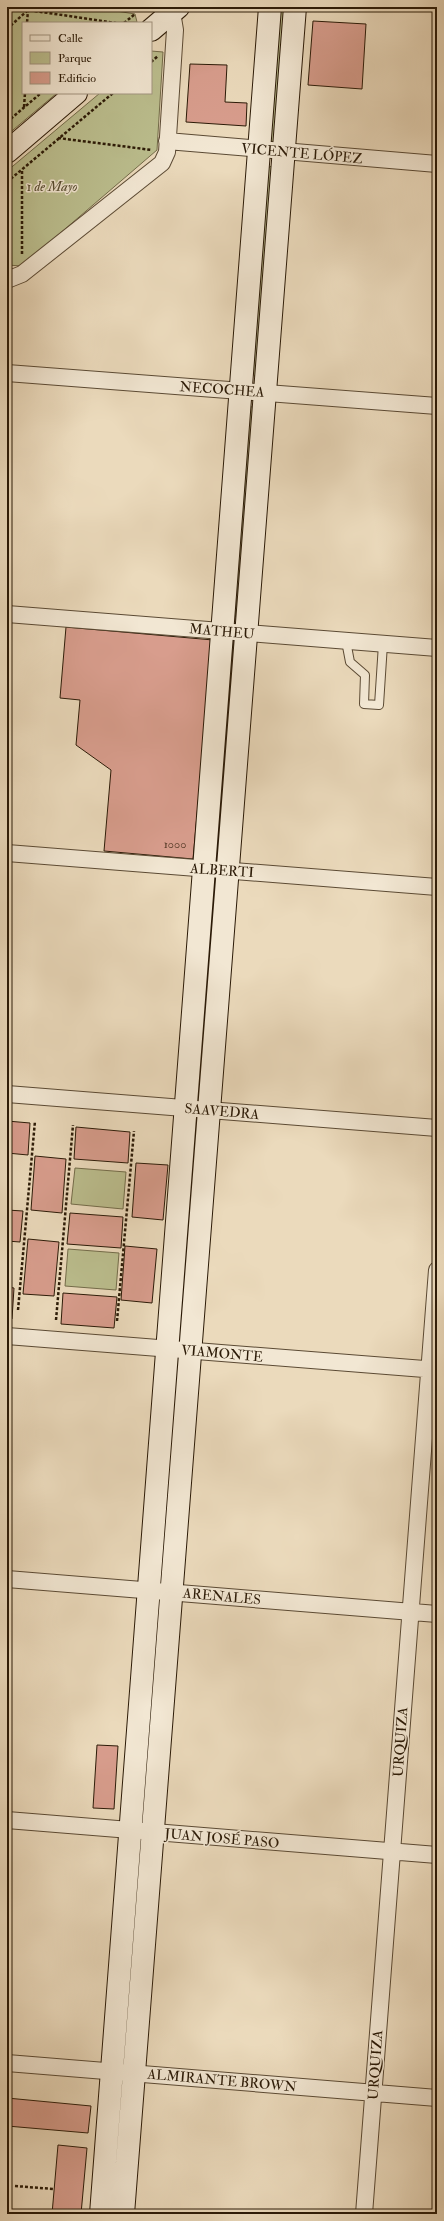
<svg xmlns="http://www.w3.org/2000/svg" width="444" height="2221" font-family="'IM FELL Double Pica',serif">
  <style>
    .green { fill: #bbbe8e; stroke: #736c4a }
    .building { fill: #d89d8d; stroke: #2b1a07 }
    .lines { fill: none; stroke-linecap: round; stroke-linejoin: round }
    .service-casing { stroke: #5b4a34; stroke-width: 10 }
    .minor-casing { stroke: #5b4a34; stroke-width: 18 }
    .secondary-casing { stroke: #2b1a07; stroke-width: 24 }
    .path { stroke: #2b1a07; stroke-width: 2.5; stroke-dasharray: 3 2; stroke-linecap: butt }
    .service { stroke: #f2e7d3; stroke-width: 8 }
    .minor { stroke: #f2e7d3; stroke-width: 16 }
    .secondary { stroke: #f2e7d3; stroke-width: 22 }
    .labels { text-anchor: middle; stroke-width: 3; stroke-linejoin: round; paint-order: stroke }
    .number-label { font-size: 12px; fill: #563b28 }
    .street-label { font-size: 14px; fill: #2b1a07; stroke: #f2e7d3 }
    .park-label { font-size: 14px; font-style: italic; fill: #564b30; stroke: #f2e7d3 }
  </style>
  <rect width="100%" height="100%" fill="#ebdabc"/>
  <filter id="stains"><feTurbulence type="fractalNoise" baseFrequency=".005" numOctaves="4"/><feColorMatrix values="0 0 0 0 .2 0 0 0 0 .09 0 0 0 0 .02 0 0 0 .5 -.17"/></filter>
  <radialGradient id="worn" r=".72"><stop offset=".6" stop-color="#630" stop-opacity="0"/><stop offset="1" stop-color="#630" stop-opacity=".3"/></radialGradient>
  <path class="green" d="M12,7H91L135,14L137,22L23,23V93H57L7,135V11Z
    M280,7H288L277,143L270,145Z
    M151,51L163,52L157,150L22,266L7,265V171L100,93H151Z
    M273,165L256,378L253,374L268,168Z
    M254,405L237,618L233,613L250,408Z
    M234,644L237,646L220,856L217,857L215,856L231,645Z
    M216,882L218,884L199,1095L197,1094L213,883Z
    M197,1122L200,1124L183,1335L180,1336L178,1334L194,1123Z
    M75,1168L126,1172L123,1209L71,1204Z
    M68,1249L119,1253L116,1290L65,1286Z"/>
  <path class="building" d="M313,21L366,24L362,89L308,85Z
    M190,64L227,65L225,102L247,103L246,126L186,122Z
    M66,627L213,640L193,859L104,851L111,770L76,745L80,700L60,698Z
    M7,1121L30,1123L28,1155L7,1153Z
    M76,1127L130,1132L128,1163L74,1159Z
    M35,1156L66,1159L62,1213L31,1210Z
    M136,1163L168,1165L163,1220L132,1217Z
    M7,1210L23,1211L20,1242L7,1241Z
    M70,1213L123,1217L121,1248L67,1244Z
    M28,1239L59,1242L54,1296L23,1294Z
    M125,1246L157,1249L152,1303L121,1300Z
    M7,1287L14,1288L12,1319H7Z
    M63,1293L117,1297L114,1328L61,1324Z
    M97,1745L118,1746L114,1809L93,1808Z
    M7,2098L91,2106L88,2133L7,2126Z
    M58,2145L87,2148L81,2214H52Z"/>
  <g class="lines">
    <g class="service-casing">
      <path id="service" d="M346,641L350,662L365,675L364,704L379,705L383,644"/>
    </g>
    <g class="minor-casing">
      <path id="minor" d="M167,141L437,164
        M7,280L22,274L162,163L167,152L175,30L172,12L166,7
        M7,373L437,406
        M7,614L437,648
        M7,853L437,887
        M7,1094L437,1128
        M7,1336L437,1370
        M7,1579L437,1614
        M7,1820L437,1855
        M7,2063L437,2098
        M364,2214L437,1270"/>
    </g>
    <g class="secondary-casing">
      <path id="secondary" d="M151,30L178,7
        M7,152L76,93
        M101,2214L270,7
        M123,2214L295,7"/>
    </g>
    <path class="path" d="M23,7L28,10L27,23
      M124,23L135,14
      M7,29L28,10L116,23
      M151,62L158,56
      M24,107L25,93
      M7,122L41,93
      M58,138L152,150
      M7,182L113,93
      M22,254V169
      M18,1310L35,1121
      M56,1320L73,1125
      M117,1321L134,1131
      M15,2186L54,2189"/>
    <use href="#service" class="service"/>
    <use href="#minor" class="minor"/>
    <use href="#secondary" class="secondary"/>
  </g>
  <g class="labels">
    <g class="number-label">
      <text x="175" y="848">1000</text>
    </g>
    <g class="street-label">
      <text transform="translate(302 153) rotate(5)" y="5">VICENTE LÓPEZ</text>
      <text transform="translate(222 389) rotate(4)" y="5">NECOCHEA</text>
      <text transform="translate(222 631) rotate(5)" y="5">MATHEU</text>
      <text transform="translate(222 870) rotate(4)" y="5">ALBERTI</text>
      <text transform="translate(222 1111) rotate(5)" y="5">SAAVEDRA</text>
      <text transform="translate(222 1353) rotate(5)" y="5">VIAMONTE</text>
      <text transform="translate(222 1596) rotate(5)" y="5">ARENALES</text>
      <text transform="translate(400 1742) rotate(-86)" y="5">URQUIZA</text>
      <text transform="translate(222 1838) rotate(5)" y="5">JUAN JOSÉ PASO</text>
      <text transform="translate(375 2065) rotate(-86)" y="5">URQUIZA</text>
      <text transform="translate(222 2080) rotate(5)" y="5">ALMIRANTE BROWN</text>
    </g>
    <g class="park-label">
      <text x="52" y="191">1 de Mayo</text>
    </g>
  </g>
  <rect width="444" height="2221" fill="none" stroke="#ebdabc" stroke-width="24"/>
  <rect x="8" y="8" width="428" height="2205" fill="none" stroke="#2b1a07" stroke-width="2"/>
  <rect x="12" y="12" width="420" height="2197" fill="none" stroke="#2b1a07"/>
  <rect x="22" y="22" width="130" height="72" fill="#f2e7d3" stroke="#a29581"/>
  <rect x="30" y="35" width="20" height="6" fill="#f2e7d3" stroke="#a29581"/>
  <text x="58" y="42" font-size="12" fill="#2b1a07">Calle</text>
  <rect x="30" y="52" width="20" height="12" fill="#bbbe8e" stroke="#a29581"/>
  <text x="58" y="62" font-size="12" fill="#2b1a07">Parque</text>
  <rect x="30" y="72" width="20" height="12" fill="#d89d8d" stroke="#a29581"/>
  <text x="58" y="82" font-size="12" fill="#2b1a07">Edificio</text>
  <rect width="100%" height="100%" filter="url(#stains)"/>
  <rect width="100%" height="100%" fill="url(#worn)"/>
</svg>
